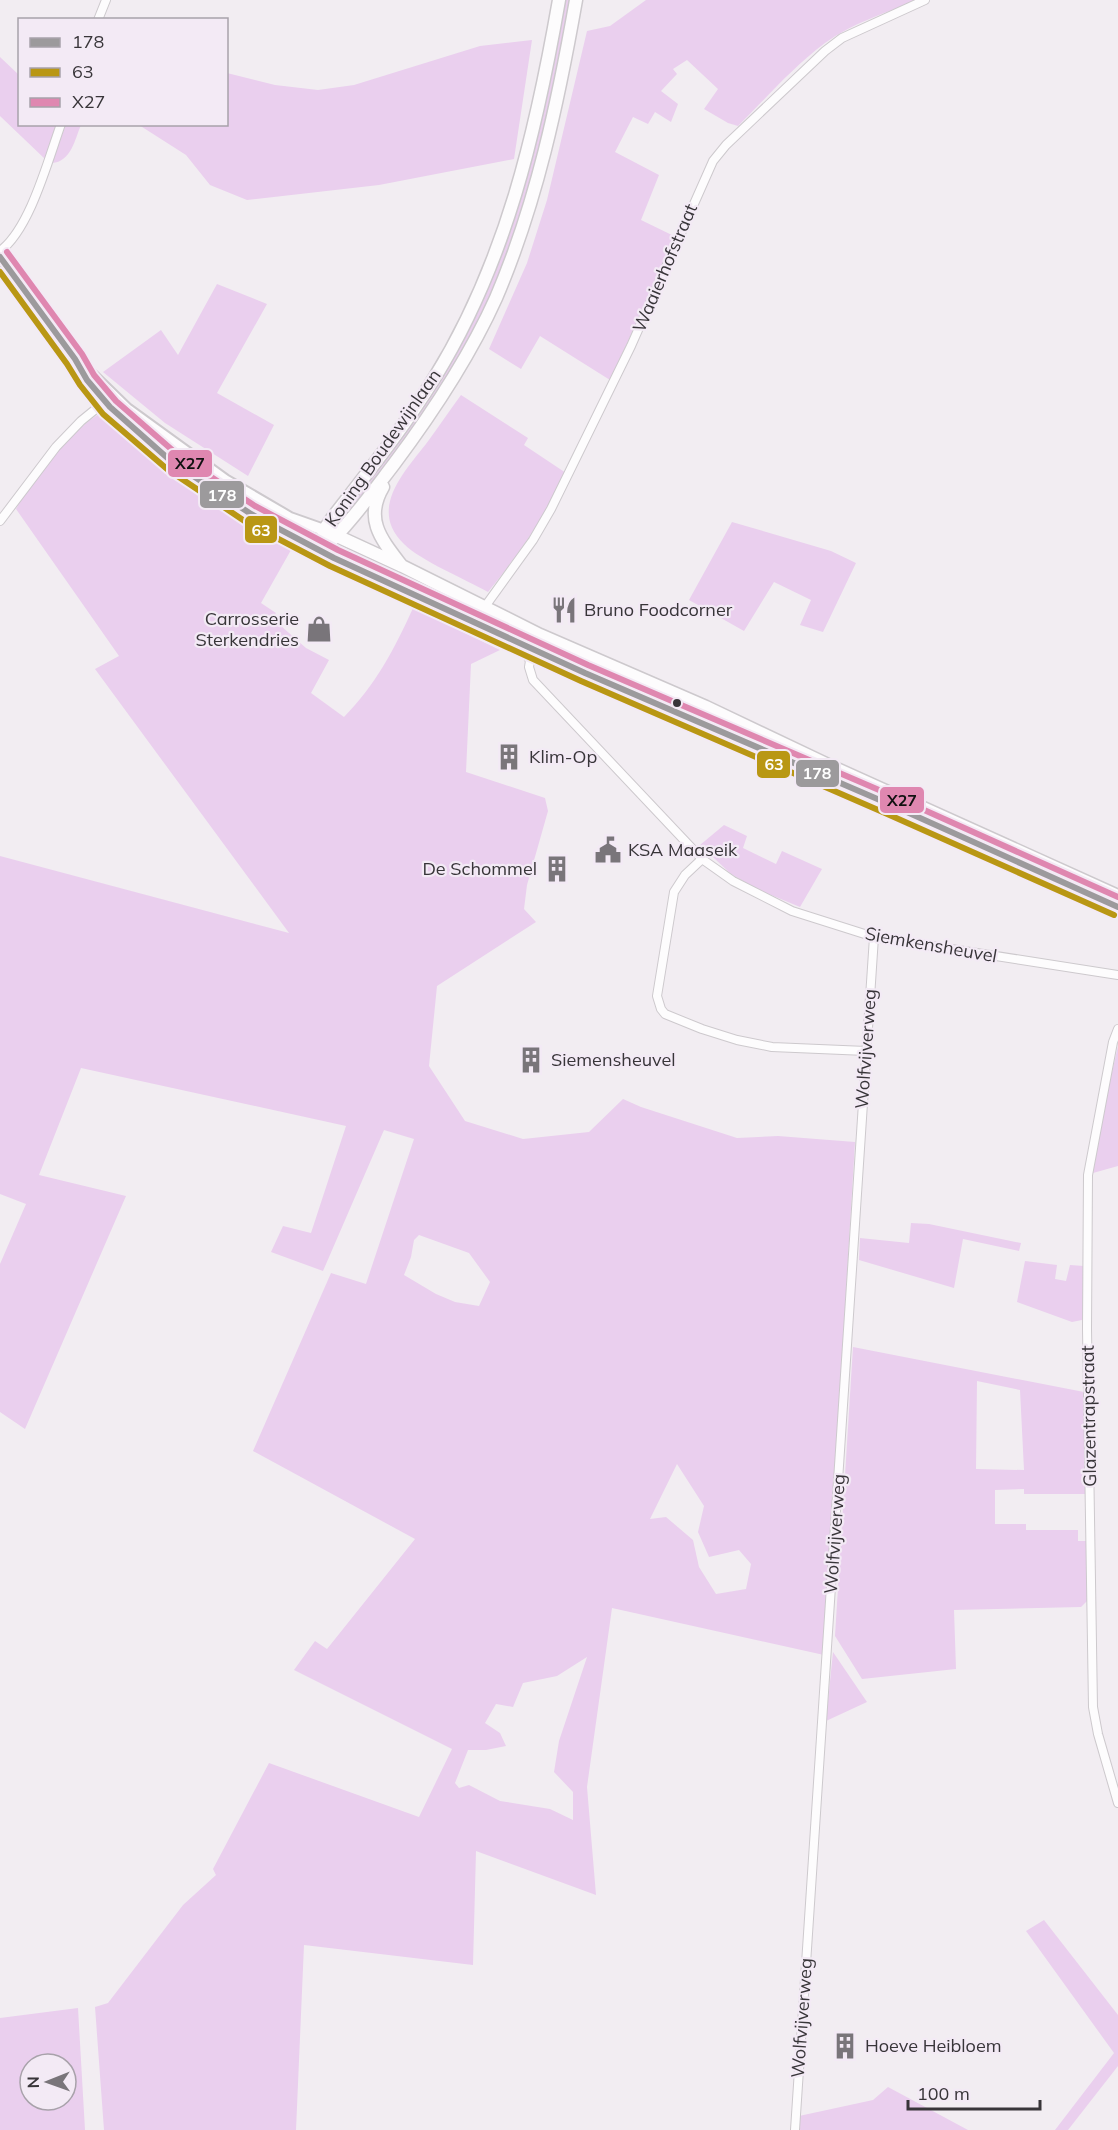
<svg xmlns="http://www.w3.org/2000/svg" width="1118" height="2130" font-family="Mulish,sans-serif">
  <style>
    .green { fill: #eacfee; fill-rule: evenodd }
    .lines { fill: none; stroke-linecap: round; stroke-linejoin: round }
    .street-casing { stroke: #cdc9cd; stroke-width: 10 }
    .secondary-casing { stroke: #cdc9cd; stroke-width: 14 }
    .primary-casing { stroke: #cdc9cd; stroke-width: 15 }
    .street { stroke: #fdfcfd; stroke-width: 8 }
    .secondary { stroke: #fdfcfd; stroke-width: 10 }
    .primary { stroke: #fdfcfd; stroke-width: 12 }
    .bus-1-casing { stroke: #f3eaf5; stroke-width: 10 }
    .bus-2-casing { stroke: #f3eaf5; stroke-width: 10 }
    .bus-3-casing { stroke: #f3eaf5; stroke-width: 10 }
    .bus-1 { stroke: #9c9a9c; stroke-width: 6 }
    .bus-2 { stroke: #b99714; stroke-width: 6 }
    .bus-3 { stroke: #df87b0; stroke-width: 6 }
    .bus-dot { fill: #383539; stroke: #f3eaf5; stroke-width: 2 }
    .labels { text-anchor: middle; stroke-width: 4.5; stroke-linejoin: round; paint-order: stroke }
    .street-label { font-size: 18px; fill: #383539; stroke: #f3eaf5 }
    .poi-label { font-size: 18px; fill: #383539; stroke: #f3eaf5; text-anchor: start }
    .line-badge { stroke: #f3eaf5; stroke-width: 2 }
    .badge-label { font-size: 16px; text-anchor: middle; font-weight: bold; fill: #fff }
    .pale-badge-label { font-size: 16px; text-anchor: middle; font-weight: bold; fill: #111 }
  </style>
  <rect width="100%" height="100%" fill="#f2edf2"/>
  <path class="green" d="M563,0H571L551,107L515,237L487,306L449,377L347,520L341,515L482,297Z
    M646,0H917C886,13 852,23 825,43C793,67 766,98 738,126L728,123L704,109L718,89L687,60L673,69L677,74L661,91L678,104L671,122L655,112L648,124L633,117L615,152L659,175L641,220L676,237L610,380L540,336L521,369L489,349L527,263L547,200L587,31L610,26Z
    M532,40L514,159L379,185L247,200L210,185L186,155L139,125L226,124L227,73L275,85L318,90L354,85L480,46Z
    M0,57L19,75L20,124L58,125L45,159L0,116Z
    M66,124L81,125C75,139 71,162 52,163Z
    M217,284L267,304L217,393L274,425L248,476L165,423L103,372L161,330L178,355Z
    M461,395L528,438L524,445L566,473C545,517 519,554 488,592C465,579 421,561 404,544C368,510 404,472 426,444C438,428 449,411 461,395Z
    M104,412L137,446L173,476L291,550L261,603L276,613L272,618L306,648L329,660L311,693L344,717C375,686 395,648 413,608L500,650L471,664L466,772L545,798L548,811L527,885L524,909L536,922L437,986L429,1066L465,1121L523,1139L589,1132L623,1099L641,1107L737,1138L778,1136L855,1142L824,1655L612,1608L587,1787L596,1895L476,1851L473,1965L304,1945L296,2130H104L95,2007L108,2003L183,1905L216,1875L213,1869L269,1763L419,1817L452,1749L294,1670L315,1641L327,1649L415,1539L253,1451L331,1273L366,1284L414,1139L384,1130L323,1271L271,1252L283,1226L311,1233L346,1126L81,1068L39,1175L126,1196L25,1429L0,1412V1264L26,1204L0,1194V856L289,933L95,669L119,656L16,509C20,502 23,495 27,488C40,471 84,418 104,412ZM419,1235L469,1253L490,1282L479,1306L455,1302L436,1294L404,1275L411,1257L414,1240ZM677,1464L704,1506L698,1532L709,1557L739,1550L751,1564L746,1589L716,1594L699,1567L693,1540L666,1517L650,1519ZM587,1657L559,1741L554,1772L573,1792V1820L550,1809L500,1801L469,1785L459,1788L455,1783L468,1750H486L506,1746L500,1733L485,1723L496,1704L513,1707L523,1683L557,1676Z
    M166,444L298,525L294,531L226,492L161,450Z
    M732,522L831,551L856,563L823,632L800,625L811,600L774,582L744,631L689,600Z
    M357,548L526,635L525,638L350,562Z
    M724,825L747,836L743,848L776,864L782,851L822,869L800,907L759,890L731,874L700,845Z
    M1118,1046V1166L1093,1173L1105,1103Z
    M911,1223L929,1224L1021,1243L1019,1251L963,1239L954,1288L859,1260L860,1238L909,1243Z
    M1025,1261L1057,1265L1055,1279L1066,1281L1070,1265L1084,1266V1316L1082,1320L1072,1322L1017,1302Z
    M853,1347L1084,1392L1086,1494H1024V1489L995,1490V1524H1026V1530H1078V1541H1086L1088,1600L1081,1607L954,1610L956,1669L862,1679L835,1636ZM977,1381L1020,1390L1024,1470L976,1469Z
    M833,1652L867,1702L826,1721Z
    M1044,1920L1118,2015V2066L1068,2130H1055L1114,2053L1026,1931Z
    M78,2008L85,2130H0V2018ZM30,2064H66V2100H30Z
    M888,2087L968,2130H799V2116L873,2100Z"/>
  <g class="lines">
    <g class="street-casing">
      <path id="street" d="M98,20L106,0
        M0,251C30,229 48,160 61,124
        M0,521L56,447L81,421L108,399
        M484,608L533,540L551,509L631,346L713,161L726,145L825,51L842,38L925,0
        M521,645L530,661L529,667L533,680L702,859L733,881L792,911L874,937L1118,975
        M702,859L685,875L674,892L657,996L661,1009L665,1014L702,1029L737,1040L772,1047L866,1051
        M1118,1029L1113,1042L1088,1175L1087,1329L1093,1707L1098,1734L1118,1803
        M795,2130L874,937"/>
    </g>
    <g class="secondary-casing">
      <path id="secondary" d="M0,257L75,359C88,387 110,409 133,429C191,481 252,515 321,551
        M89,372L127,409L225,480L290,518L324,530"/>
    </g>
    <g class="primary-casing">
      <path id="primary" d="M383,487C364,519 381,539 401,565
        M324,530L402,566L540,635L706,707L828,765L1118,896
        M323,538L324,530L333,517C368,472 405,426 435,377C506,262 536,132 559,0
        M321,551L605,681L812,770L1118,907
        M321,551C349,525 371,494 394,464C433,412 469,358 496,298C537,202 558,102 576,0"/>
    </g>
    <use href="#street" class="street"/>
    <use href="#secondary" class="secondary"/>
    <use href="#primary" class="primary"/>
    <g class="bus-1-casing">
      <path id="bus-1" d="M0,257L75,359L87,380L110,407L172,462L251,514L334,558L585,673L889,804L1118,907"/>
    </g>
    <g class="bus-2-casing">
      <path id="bus-2" d="M0,272L67,364L80,385L103,414L167,469L246,522L330,566L581,681L885,813L1114,915"/>
    </g>
    <g class="bus-3-casing">
      <path id="bus-3" d="M7,252L82,354L94,375L116,401L178,455L255,506L338,550L588,665L893,796L1118,897"/>
    </g>
    <use href="#bus-1" class="bus-1"/>
    <use href="#bus-2" class="bus-2"/>
    <use href="#bus-3" class="bus-3"/>
  </g>
  <defs>
    <g id="restaurant-bare" transform="scale(2.07)"><path d="M-5-6h1v4h1v-4h1v4h1v-4h1v5L-1.5 .5V6h-2V.5L-5-1ZM5-6V6H3V1.5H1.5Q1.5-4 5-6Z" fill="#79757a" stroke="#f3eaf5" stroke-width="2.5" paint-order="stroke"/></g>
    <g id="shop-bare" transform="scale(2.07)"><path d="M-5-2.5h2.3a2.7 3.5 0 0 1 5.4 0H5L5.5 6h-11ZM-1.5-2.5h3a1.5 2.3 0 0 0-3 0Z" fill="#79757a" stroke="#f3eaf5" stroke-width="2.5" paint-order="stroke"/></g>
    <g id="building-bare" transform="scale(2.07)"><path d="M-4-6H4V6H1V3H-1V6H-4ZM-2.5-4.3h1.7v1.8h-1.7ZM.8-4.3h1.7v1.8H.8ZM-2.5-1h1.7V.8h-1.7ZM.8-1h1.7V.8H.8Z" fill="#79757a" stroke="#f3eaf5" stroke-width="2.5" paint-order="stroke"/></g>
    <g id="civic-bare" transform="scale(2.07)"><path d="M-.6-6.5H3V-4.5H.6V-3L4-1V1h2V6H-6V1h2V-1L-.6-3ZM-1.2 2.5V6h2.4V2.5Z" fill="#79757a" stroke="#f3eaf5" stroke-width="2.5" paint-order="stroke"/></g>
  </defs>
  <g fill-rule="evenodd">
    <use href="#restaurant-bare" x="564" y="610"/>
    <use href="#shop-bare" x="319" y="629"/>
    <use href="#building-bare" x="509" y="757"/>
    <use href="#civic-bare" x="608" y="850"/>
    <use href="#building-bare" x="557" y="869"/>
    <use href="#building-bare" x="531" y="1060"/>
    <use href="#building-bare" x="845" y="2046"/>
  </g>
  <circle class="bus-dot" cx="677" cy="703" r="5"/>
  <g class="labels">
    <g class="street-label">
      <text transform="translate(665 268) rotate(-67)" y="6">Waaierhofstraat</text>
      <text transform="translate(383 448) rotate(-55)" y="6">Koning Boudewijnlaan</text>
      <text transform="translate(931 945) rotate(10)" y="6">Siemkensheuvel</text>
      <text transform="translate(866 1049) rotate(-86)" y="6">Wolfvijverweg</text>
      <text transform="translate(1089 1416) rotate(-91)" y="6">Glazentrapstraat</text>
      <text transform="translate(835 1534) rotate(-86)" y="6">Wolfvijverweg</text>
      <text transform="translate(802 2018) rotate(-86)" y="6">Wolfvijverweg</text>
    </g>
    <g class="poi-label">
      <text x="584" y="616">Bruno Foodcorner</text>
      <text x="299" y="625" text-anchor="end">Carrosserie<tspan x="299" dy="21">Sterkendries</tspan></text>
      <text x="529" y="763">Klim-Op</text>
      <text x="628" y="856">KSA Maaseik</text>
      <text x="537" y="875" text-anchor="end">De Schommel</text>
      <text x="551" y="1066">Siemensheuvel</text>
      <text x="865" y="2052">Hoeve Heibloem</text>
    </g>
  </g>
  <g class="line-badge">
    <rect x="167" y="449" width="46" height="29" rx="6" fill="#df87b0"/>
    <rect x="199" y="480" width="46" height="29" rx="6" fill="#9c9a9c"/>
    <rect x="244" y="515" width="34" height="29" rx="6" fill="#b99714"/>
    <rect x="756" y="750" width="35" height="29" rx="6" fill="#b99714"/>
    <rect x="795" y="759" width="45" height="29" rx="6" fill="#9c9a9c"/>
    <rect x="879" y="786" width="46" height="28" rx="6" fill="#df87b0"/>
  </g>
  <g class="badge-label">
    <text x="222" y="501">178</text>
    <text x="261" y="536">63</text>
    <text x="774" y="770">63</text>
    <text x="817" y="779">178</text>
  </g>
  <g class="pale-badge-label">
    <text x="190" y="469">X27</text>
    <text x="902" y="806">X27</text>
  </g>
  <rect x="18" y="18" width="210" height="108" fill="#f3eaf5" stroke="#a8a2aa" stroke-width="1.5"/>
  <rect x="30" y="38" width="30" height="9" fill="#9c9a9c" stroke="#a8a2aa" stroke-width="1.5"/>
  <text x="72" y="48" font-size="18" fill="#383539">178</text>
  <rect x="30" y="68" width="30" height="9" fill="#b99714" stroke="#a8a2aa" stroke-width="1.5"/>
  <text x="72" y="78" font-size="18" fill="#383539">63</text>
  <rect x="30" y="98" width="30" height="9" fill="#df87b0" stroke="#a8a2aa" stroke-width="1.5"/>
  <text x="72" y="108" font-size="18" fill="#383539">X27</text>
  <g transform="translate(48 2082) rotate(269)"><circle r="28" fill="#f3eaf5" stroke="#a8a2aa" stroke-width="1.5"/>
  <path d="M0-4.5L10 22L0 15L-10 22Z" fill="#79757a"/>
  <text y="-9" font-size="16" font-weight="bold" text-anchor="middle" fill="#383539">N</text>
  </g>
  <path d="M908 2100v9h132v-9" fill="none" stroke="#383539" stroke-width="3"/>
  <text x="917" y="2100" font-size="18" fill="#383539" stroke="#f3eaf5" stroke-width="4.5" paint-order="stroke">100 m</text>
</svg>
